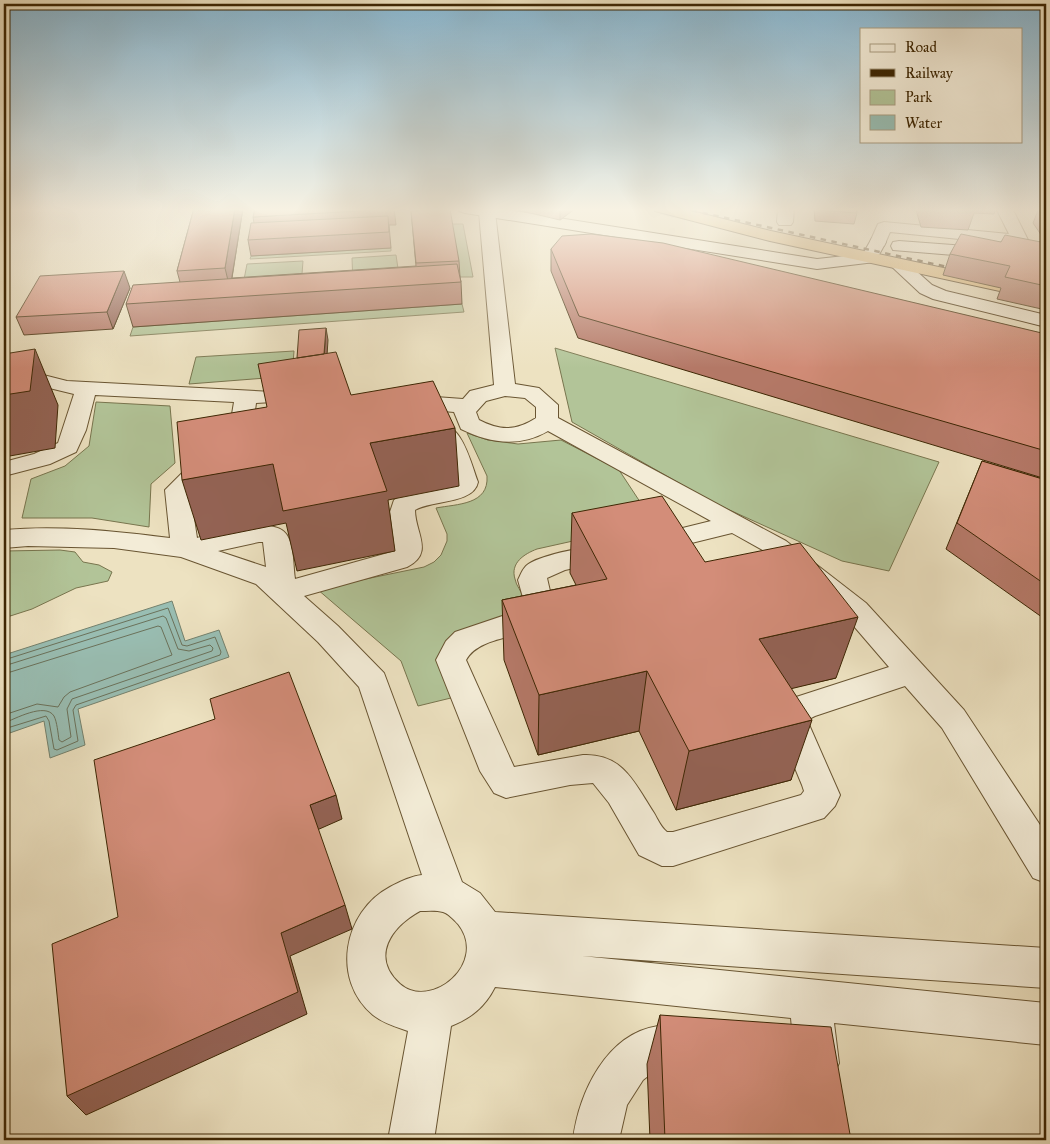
<svg xmlns="http://www.w3.org/2000/svg" width="1050" height="1144" font-family="'IM FELL Great Primer',serif">
  <style>
    .green { fill: #b2c498; stroke: #78754e }
    .water { fill: #99beb3; stroke: #74816d }
    .lines { fill: none; stroke-linecap: round; stroke-linejoin: round }
    .shore { stroke: #6b725b; stroke-width: 1 }
    .street-casing { stroke: #695532; stroke-width: 2 }
    .secondary-casing { stroke: #3d2603; stroke-width: 2 }
    .highway-casing { stroke: #3d2603; stroke-width: 2 }
    .street { fill: #f3ecd7; fill-rule: evenodd }
    .secondary { fill: #f3ecd7; fill-rule: evenodd }
    .highway { fill: #e6c180; fill-rule: evenodd }
    .rail { stroke: #3d2603; stroke-width: 2.5; stroke-dasharray: 5.5 5.5; stroke-linecap: butt }
    .wall { fill: #b57968; stroke: #3d2603 }
    .shaded-wall { fill: #946355; stroke: #3d2603 }
    .building { fill: #d38d79; stroke: #3d2603 }
  </style>
  <rect width="100%" height="100%" fill="#ede2c1"/>
  <filter id="stains"><feTurbulence type="fractalNoise" baseFrequency=".004" numOctaves="4"/><feColorMatrix values="0 0 0 0 .2 0 0 0 0 .09 0 0 0 0 .02 0 0 0 .5 -.17"/></filter>
  <radialGradient id="worn" r=".72"><stop offset=".6" stop-color="#630" stop-opacity="0"/><stop offset="1" stop-color="#630" stop-opacity=".3"/></radialGradient>
  <path class="green" d="M451,224H463L473,277H460Z
    M391,248V251L250,259L251,256Z
    M396,255L400,282L353,285L352,258Z
    M303,261L301,287L242,290L247,264Z
    M462,304L464,312L130,336L133,327Z
    M555,348L939,462L889,571L842,561L714,503L572,422Z
    M294,351L292,376L189,384L196,357Z
    M96,402L170,406L175,463L151,484L149,527L92,518H22L31,479L65,466L89,446Z
    M467,433L488,440L518,444L561,440L619,470L654,523L537,549C524,554 510,563 515,579C516,586 522,591 523,598C524,601 523,607 522,610L471,631L455,697L418,706L401,661L317,589L424,567L434,562L441,555L447,541V534L436,508C457,504 489,505 487,476Z
    M60,550L75,552L83,562L99,565L112,572L108,581L76,588L32,609L4,618V551Z"/>
  <path class="water" d="M172,601L185,641L219,630L229,657L78,709L85,745L50,758L44,721L4,735V655Z"/>
  <g class="lines">
    <path class="shore" d="M4,660L168,608L182,645L187,646L215,637L221,652L220,655L76,705L73,710L78,741L57,750L54,749L49,721L46,716L4,729
      M4,666L163,616L166,618L178,649L189,651L210,645L213,648L212,651L72,699L67,709L71,737L62,742L59,740C58,733 57,722 54,716C45,702 15,719 4,723
      M4,674L158,626L161,627L172,655L70,692L64,697L58,707L37,704L4,715"/>
    <g class="street-casing">
      <path id="street" d="M491,208L495,212L515,384L539,388L558,405V418L786,541L866,603L964,710L1046,834V883L1033,878L942,728L905,686L815,716L807,720L840,795L835,806L824,818L673,866H662L639,855L609,803L593,783L570,785L506,798L494,793L480,771L436,660L446,641L455,632L526,608L518,580C520,576 522,570 526,566C537,555 600,542 616,547L619,553L616,559L565,570L547,578L555,613C539,641 482,631 466,660L514,767L583,755C623,753 635,784 654,813C658,820 661,827 667,832H673L801,795L804,791L802,785L773,715L778,706L793,698L889,667L846,617L768,553L732,533L651,553L642,550L638,544L642,538L711,521L548,431C519,448 489,443 461,429L454,412L400,407L397,402L400,397L408,395L463,399L470,391L494,385L479,212L481,209ZM505,396L525,398L536,407V418C516,431 500,431 479,420L476,412L486,401Z
        M778,208H794L793,222L791,225H779L777,222Z
        M996,208H1012L1028,240L1018,256L1012,257L1006,256L1003,252L1009,244L890,232L884,246H872L870,242L878,224L884,222L1009,234Z
        M4,365L67,381L273,392L276,397L273,402L256,403L250,448L246,453L190,492L197,538C216,533 277,513 288,537C294,548 293,566 295,579L395,551L390,512L394,500L401,496L453,483L437,437L429,429L432,424C461,417 470,461 478,482C474,504 432,500 415,510C415,533 435,553 407,567L304,596L338,626L384,673L462,882L480,893L495,912L1046,948V988L582,956L1046,1003V1045L834,1023L839,1063L832,1078L817,1085L802,1078L795,1063L791,1018L495,987C485,1007 471,1018 451,1026L434,1140H388L408,1031C396,1027 383,1023 373,1015C331,980 343,912 390,887C399,882 412,876 422,875L359,687L318,642L256,584L181,557L114,548L28,546L4,548V530C59,525 115,531 170,538L165,490L182,473L227,445L234,402L95,395L86,430L76,452L50,464L4,476V462L34,454L58,443L74,394L4,377ZM259,542H263L266,567L218,551ZM420,911C427,911 436,910 443,912C448,913 454,920 458,924C489,963 431,1011 400,984C370,957 391,927 420,911Z
        M658,1026H688L703,1032L709,1047L703,1062L688,1068L657,1069L643,1080L627,1105L619,1140H573C579,1093 606,1034 658,1026Z"/>
    </g>
    <g class="secondary-casing">
      <path id="secondary" d="M457,208H496L817,259L863,254L872,238H884L886,242L875,262L817,269L465,213L459,211Z
        M899,241L966,246L1046,260V270L966,256L893,250L891,246L893,242Z
        M899,260L905,261L932,285L946,291L1046,315V327L933,299L920,293L890,265L893,261Z"/>
    </g>
    <g class="highway-casing">
      <path id="highway" d="M653,208H680L771,231L1046,290V301L770,241L655,211Z"/>
    </g>
    <use href="#street" class="street"/>
    <use href="#secondary" class="secondary"/>
    <use href="#highway" class="highway"/>
    <path class="rail" d="M681,208L961,270"/>
  </g>
  <path class="wall" d="M194,208H243L232,278L416,266L411,211L459,261L460,277L461,282L462,304L133,327L126,304L180,282L177,271Z
    M394,208L396,225H389L391,248L251,256L248,240L254,223L253,217Z
    M509,208H576L560,220Z
    M814,208H856L857,213L854,224L815,221Z
    M887,208H996L994,214L974,213L968,230L921,227L916,210Z
    M1039,208H1046V242L1033,223Z
    M1001,242L1046,243V310L997,299L1001,288L943,275L950,254Z
    M551,249L1046,334V479L578,338L551,271Z
    M130,288L113,329L24,335L16,317Z
    M982,461L1046,480V620L946,549Z
    M572,513L705,562L836,678L791,688V780L676,810L639,731L538,755L504,660L502,600L576,585L570,573Z
    M660,1015L851,1140H650L647,1064Z"/>
  <path class="shaded-wall" d="M235,208H243L230,289L225,268Z
    M560,208H576L560,220Z
    M124,271L130,288L113,329L107,312Z
    M326,328L328,340L326,371L324,359Z
    M35,349L58,405L55,448L4,457V395Z
    M455,428L459,486L388,500L395,551L297,571L286,523L201,540L182,480L370,443Z
    M858,617L836,678L744,700L759,639Z
    M647,671L639,731L538,755L539,695Z
    M812,720L791,780L676,810L689,751Z
    M336,795L342,819L317,830L310,805Z
    M345,905L352,929L290,956L307,1014L86,1115L67,1096L281,933Z"/>
  <path class="building" d="M194,208H235L225,268L177,271Z
    M255,208H394V209L253,217Z
    M817,208H856L857,213L817,210Z
    M1040,208H1046V217Z
    M450,209L459,261L416,263L411,211Z
    M388,216L389,232L248,240L251,223Z
    M591,234L663,243L1046,334V451L579,316L551,249L562,236Z
    M961,234L1001,242L1005,235L1046,243V286L1005,277L1010,266L950,254Z
    M457,264L461,282L126,304L133,285Z
    M124,271L107,312L16,317L40,276Z
    M326,328L324,354L297,358L299,330Z
    M35,349L30,391L4,395V354Z
    M336,352L351,395L433,381L455,428L370,443L387,491L283,511L273,464L182,480L177,422L267,407L258,364Z
    M982,461L1046,480V585L957,523Z
    M662,496L705,562L800,543L858,617L759,639L812,720L689,751L647,671L539,695L502,600L607,579L572,513Z
    M289,672L336,795L310,805L345,905L281,933L298,992L67,1096L52,944L118,917L94,760L215,719L210,699Z
    M660,1015L831,1027L851,1140H665Z"/>
  <linearGradient id="sky" x2="0" y2="1"><stop stop-color="#88b8d3"/><stop offset="0.57" stop-color="#f7f2e3"/><stop offset="1" stop-color="#f7f2e3" stop-opacity="0"/></linearGradient>
  <rect width="1050" height="368" fill="url(#sky)"/>
  <rect width="1050" height="1144" fill="none" stroke="#ede2c1" stroke-width="20"/>
  <rect x="5" y="5" width="1040" height="1134" fill="none" stroke="#3d2603" stroke-width="2.5"/>
  <rect x="10" y="10" width="1030" height="1124" fill="none" stroke="#3d2603"/>
  <rect x="860" y="28" width="162" height="115" fill="#f3ecd7" stroke="#aa9d82"/>
  <rect x="870" y="44" width="25" height="8" fill="#f3ecd7" stroke="#aa9d82"/>
  <text x="905" y="52" font-size="15" fill="#3d2603">Road</text>
  <rect x="870" y="69" width="25" height="8" fill="#3d2603" stroke="#aa9d82"/>
  <text x="905" y="78" font-size="15" fill="#3d2603">Railway</text>
  <rect x="870" y="90" width="25" height="15" fill="#b2c498" stroke="#aa9d82"/>
  <text x="905" y="102" font-size="15" fill="#3d2603">Park</text>
  <rect x="870" y="115" width="25" height="15" fill="#99beb3" stroke="#aa9d82"/>
  <text x="905" y="128" font-size="15" fill="#3d2603">Water</text>
  <rect width="100%" height="100%" filter="url(#stains)"/>
  <rect width="100%" height="100%" fill="url(#worn)"/>
</svg>
